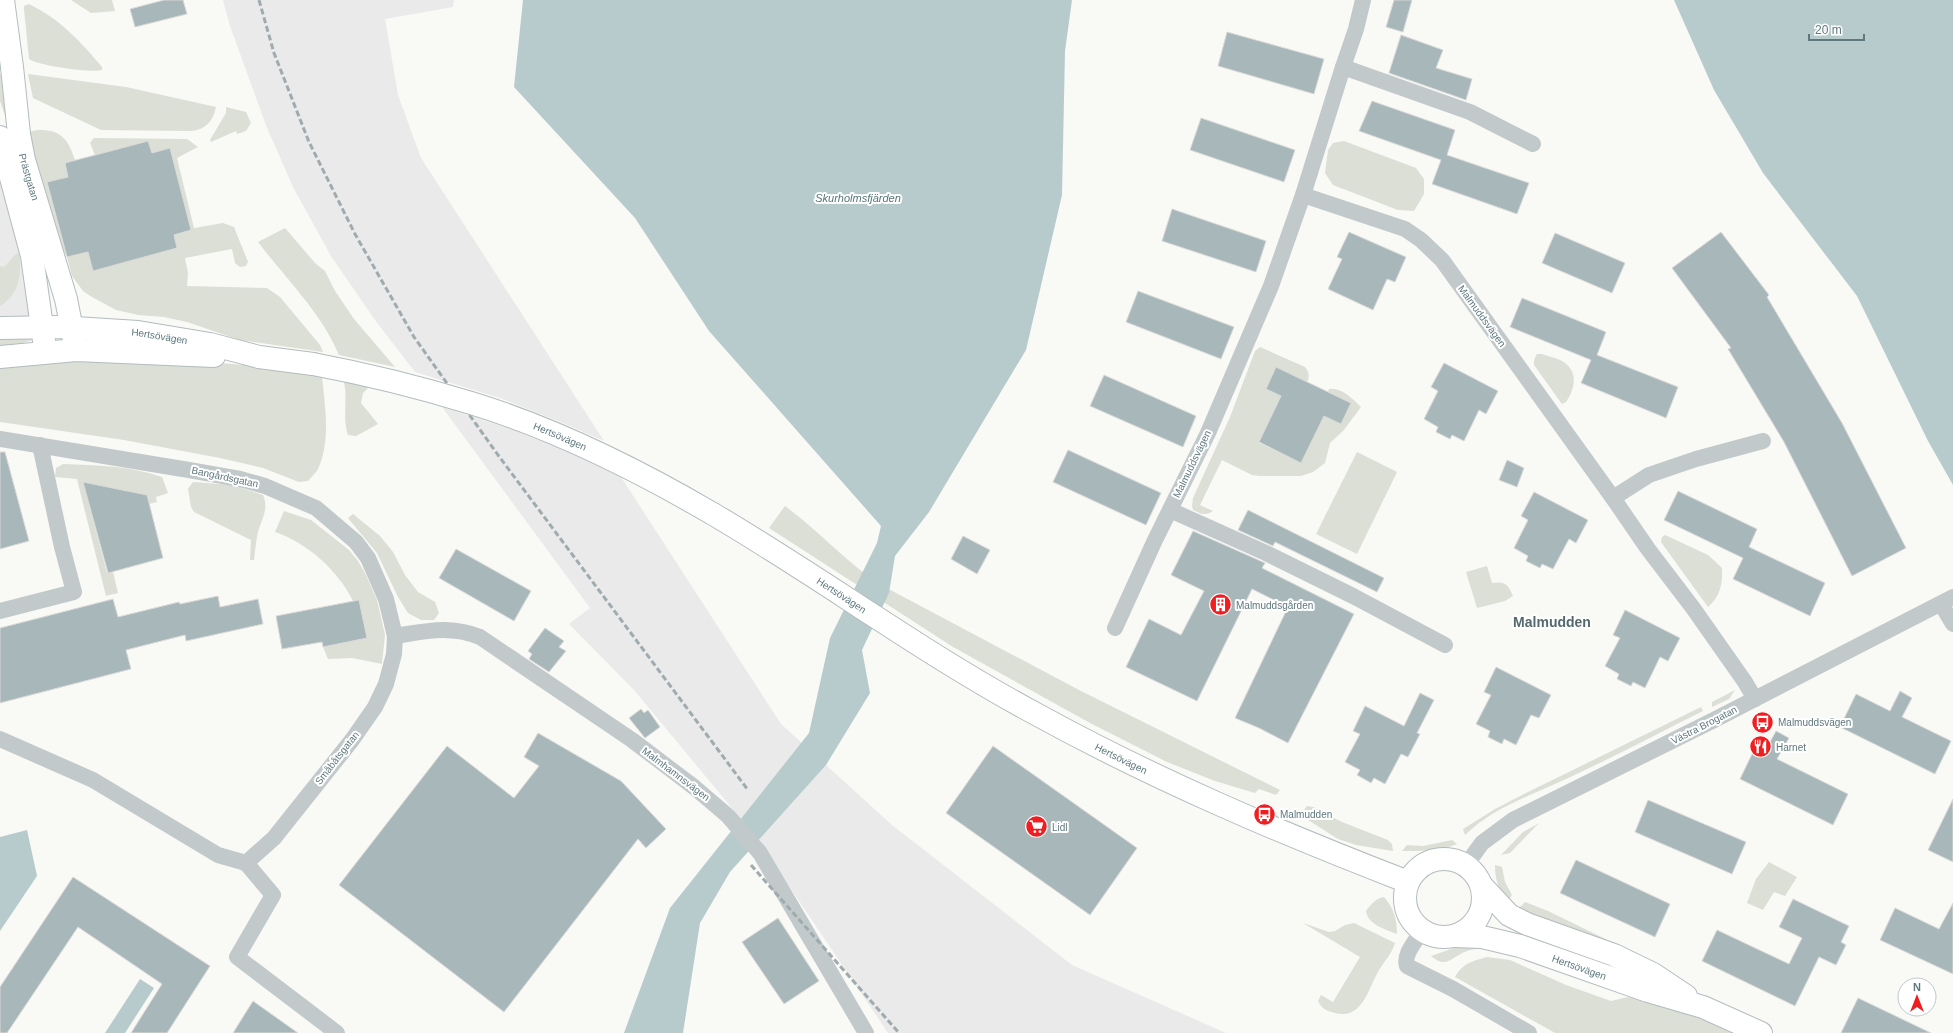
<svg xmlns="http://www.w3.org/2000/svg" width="1953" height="1033" viewBox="0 0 1953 1033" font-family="Helvetica,sans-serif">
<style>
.built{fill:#eaeaea}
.green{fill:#dbdfd5}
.water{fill:#b8cbcc}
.building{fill:#a8b7b9;stroke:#dbdad9}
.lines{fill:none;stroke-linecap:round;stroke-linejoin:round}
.secondary-casing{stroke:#b2bcbe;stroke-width:24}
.street{stroke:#c2c9cb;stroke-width:16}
.secondary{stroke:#fff;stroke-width:22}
.rail{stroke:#9fabae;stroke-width:3;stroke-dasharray:6 3;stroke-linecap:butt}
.secondary-bridge-casing{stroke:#b2bcbe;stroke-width:24;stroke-linecap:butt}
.secondary-bridge{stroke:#fff;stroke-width:22}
.labels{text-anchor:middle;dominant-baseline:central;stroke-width:4;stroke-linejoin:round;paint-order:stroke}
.street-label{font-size:10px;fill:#5e787e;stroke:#fff}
.poi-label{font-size:10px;fill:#5e787e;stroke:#fff;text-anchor:start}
.water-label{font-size:11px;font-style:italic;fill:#587676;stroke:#fff}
.district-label{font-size:14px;font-weight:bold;fill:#54696e;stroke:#fff}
</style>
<rect width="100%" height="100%" fill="#f9f9f6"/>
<!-- built -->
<g class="built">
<path d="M 223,0 L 454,0 L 453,7 L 385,19 L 398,95 L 421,158 L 604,441 L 558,421 L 500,398 L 415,372 L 375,320 L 331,256 L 294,189 L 267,128 L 230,26 Z"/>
<path d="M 0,137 L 43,327 L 0,328 Z"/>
<path d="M 442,407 L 514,430 L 562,449 L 621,477 L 781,724 L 892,825 L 1072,965 L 1226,1033 L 888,1033 L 755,836 L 634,690 L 569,624 L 590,608 Z"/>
</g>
<!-- green -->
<g class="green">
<path d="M 71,0 L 112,0 L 115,11 L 91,13 Z"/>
<path d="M 29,4 C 60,19 80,41 102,67 L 102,70 C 91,73 39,66 29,59 L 24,9 L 24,6 Z"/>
<path d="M 0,74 L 7,74 L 9,128 L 0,101 Z"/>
<path d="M 28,74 L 126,87 L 216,107 C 213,121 206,129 192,131 L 101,130 L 33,98 Z"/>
<path d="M 226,107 L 246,112 L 251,123 L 246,131 L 237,134 L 236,131 L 211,142 L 210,140 L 226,113 Z"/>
<path d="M 37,130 C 60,129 68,138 75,160 L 65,163 L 68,177 L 47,183 L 67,257 L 88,252 L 93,270 L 177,248 L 174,235 L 191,230 L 170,149 L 152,153 L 148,141 L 95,155 L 90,143 L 94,138 L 187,139 L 198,147 L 177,158 L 194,228 L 223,223 L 234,227 L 248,262 L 246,266 L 240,267 L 235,263 L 232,249 L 185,258 L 188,273 L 187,286 L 267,288 L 280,297 L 320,345 L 323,352 L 240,340 L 187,322 L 164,317 L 138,315 L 116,310 L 92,297 L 83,291 L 72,276 L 67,257 L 53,236 L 28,132 Z"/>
<path d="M 1344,141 L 1416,168 L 1424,179 L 1424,194 L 1414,211 L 1398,210 L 1333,185 L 1325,173 L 1328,150 L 1333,143 Z"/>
<path d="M 285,228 L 315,263 L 325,271 L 335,291 L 354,319 L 395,367 L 339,355 C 321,312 286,279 258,242 Z"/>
<path d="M 19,253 C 22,274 20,293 0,306 L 0,266 L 4,267 L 16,254 Z"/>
<path d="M 0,335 L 39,338 L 20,344 L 0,347 Z"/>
<path d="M 1260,347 L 1305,367 C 1309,372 1310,376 1307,382 L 1276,368 L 1266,389 L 1281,396 L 1259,443 L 1301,462 L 1324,416 L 1351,403 L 1328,392 L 1329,389 C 1341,387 1353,399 1361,407 L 1344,430 L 1330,443 L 1325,463 L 1313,472 L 1301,476 L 1260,476 L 1252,475 L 1222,460 L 1200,505 L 1213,511 C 1206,516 1200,514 1193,510 L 1192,506 L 1193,498 L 1230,417 L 1255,351 Z"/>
<path d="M 1537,354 L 1542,354 C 1549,357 1559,358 1565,363 C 1579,374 1574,390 1566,402 L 1562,404 L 1534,365 L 1534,360 Z"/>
<path d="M 40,360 C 134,361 229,356 322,377 C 325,406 331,441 318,469 C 316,473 311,477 308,481 L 299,482 L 263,468 L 220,458 L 124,440 L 0,422 L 0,365 Z"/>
<path d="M 344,382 L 370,386 L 363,393 L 361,403 L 378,424 L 356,436 L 348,435 C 342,418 348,399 344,382 Z"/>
<path d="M 1357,452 L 1397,472 L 1357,554 L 1316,534 Z"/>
<path d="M 63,464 C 97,465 130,466 162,477 L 168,493 L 156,497 L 157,502 L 149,504 L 146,495 L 83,482 L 107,573 L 113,572 L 118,593 L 106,596 L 77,479 L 55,477 L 56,468 Z"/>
<path d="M 193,482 L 233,485 L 263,495 C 269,509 262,518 258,532 C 256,541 255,551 254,560 L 250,560 L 251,540 L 194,512 L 191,507 L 188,489 Z"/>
<path d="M 785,506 C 819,531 847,563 881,585 L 1079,690 L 1280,790 L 1276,795 L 1259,789 L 1255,793 L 1215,781 L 1167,762 L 1090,723 L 953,647 L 769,528 Z"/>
<path d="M 284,511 L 311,520 L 349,550 L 358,561 L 365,573 L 377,600 L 385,635 L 382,664 L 352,658 L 328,659 L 323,647 L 367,637 L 359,600 L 353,601 C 338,570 307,543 275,532 Z"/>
<path d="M 353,514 L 380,536 L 393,552 L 405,575 L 418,592 L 435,602 L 439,613 L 434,620 L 421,620 L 408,613 L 398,597 L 377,553 L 348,518 Z"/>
<path d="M 1665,535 L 1708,555 L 1722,568 C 1723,583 1720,597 1708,607 L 1661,542 L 1662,537 Z"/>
<path d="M 1487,566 L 1492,583 C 1505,581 1508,584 1513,596 L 1505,601 L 1477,608 L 1466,572 Z"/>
<path d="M 1735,690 L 1729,699 L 1712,707 L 1712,702 Z"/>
<path d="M 1701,707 L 1703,711 C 1657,734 1612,758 1566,779 C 1530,796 1494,807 1465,835 L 1463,829 L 1495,809 L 1522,795 Z"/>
<path d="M 1307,806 L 1313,807 L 1342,822 L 1388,840 L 1392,844 L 1393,851 L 1356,845 L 1338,839 L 1308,820 L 1304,810 Z"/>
<path d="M 1539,823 L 1510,853 L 1501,855 L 1523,832 Z"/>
<path d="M 1452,840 L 1457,844 C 1441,851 1420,851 1402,851 L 1407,845 L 1423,846 Z"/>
<path d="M 1769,862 L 1797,877 L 1785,896 L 1774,892 L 1763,910 L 1747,903 L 1756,879 Z"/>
<path d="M 1495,865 L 1502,867 L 1505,882 L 1512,895 L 1508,901 C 1498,889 1495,880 1495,865 Z"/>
<path d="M 1384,897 C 1394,908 1397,920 1397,934 C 1385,929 1368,925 1366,911 C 1370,905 1376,898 1384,897 Z"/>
<path d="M 1525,902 L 1548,911 L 1630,951 L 1518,909 Z"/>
<path d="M 1303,923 L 1329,932 L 1335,931 L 1345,925 L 1354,923 L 1395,943 C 1392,953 1387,958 1381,967 C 1369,984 1364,1021 1335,1013 C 1327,1011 1322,1009 1318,1001 L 1321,995 L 1333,1002 L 1360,957 Z"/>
<path d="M 1474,944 L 1492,949 C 1483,949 1476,948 1467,951 C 1452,956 1447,970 1431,956 L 1457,947 Z"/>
<path d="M 1487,957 L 1510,960 L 1566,985 L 1611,1001 L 1628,997 L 1663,1002 L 1734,1033 L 1555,1033 L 1455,977 C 1463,963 1473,961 1487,957 Z"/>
</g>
<!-- water -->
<g class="water">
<path d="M 523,0 L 1072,0 L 1065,51 L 1062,195 L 1026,350 L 929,512 L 895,556 L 889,593 L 862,650 L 870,693 L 826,765 L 730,872 L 700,923 L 683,1033 L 624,1033 L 670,908 L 809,733 L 830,638 L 877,543 L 881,526 L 709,331 L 635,218 L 514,87 Z"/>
<path d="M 1674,0 L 1953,0 L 1953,485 L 1928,441 L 1857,296 L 1763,173 L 1714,90 Z"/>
<path d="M 27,830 L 37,876 L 0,931 L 0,837 Z"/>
<path d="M 140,979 L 154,988 L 125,1033 L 105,1033 Z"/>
</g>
<!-- building -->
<g class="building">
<path d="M 164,0 L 183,0 L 187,14 L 135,27 L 130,9 Z"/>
<path d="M 1394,0 L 1412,0 L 1403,32 L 1386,27 Z"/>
<path d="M 1227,32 L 1324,59 L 1314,94 L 1218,66 Z"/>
<path d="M 1401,35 L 1443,50 L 1436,68 L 1472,79 L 1466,100 L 1389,73 Z"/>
<path d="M 1372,101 L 1455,130 L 1447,155 L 1529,183 L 1517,214 L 1432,184 L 1441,160 L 1359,131 Z"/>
<path d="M 1201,118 L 1295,150 L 1284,182 L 1190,150 Z"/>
<path d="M 148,141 L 152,153 L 170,148 L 191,230 L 174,235 L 177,248 L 93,271 L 88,252 L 67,257 L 47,182 L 68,177 L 65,163 Z"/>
<path d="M 1172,209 L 1266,241 L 1256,272 L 1162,241 Z"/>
<path d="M 1349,232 L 1406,257 L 1395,282 L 1387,279 L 1373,310 L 1328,289 L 1342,259 L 1337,257 Z"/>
<path d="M 1721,232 L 1769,295 L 1767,297 L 1842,423 L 1906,548 L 1852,576 L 1784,442 L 1728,349 L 1731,348 L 1672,268 Z"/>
<path d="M 1555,233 L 1625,263 L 1612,293 L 1542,263 Z"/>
<path d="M 1138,291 L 1234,327 L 1221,359 L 1126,322 Z"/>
<path d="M 1522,298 L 1606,332 L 1597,355 L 1678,387 L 1666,418 L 1581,383 L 1591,360 L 1510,327 Z"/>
<path d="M 1444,363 L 1498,391 L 1486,414 L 1479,410 L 1464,441 L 1452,435 L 1450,439 L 1436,432 L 1438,427 L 1424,419 L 1438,391 L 1431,387 Z"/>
<path d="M 1276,367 L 1351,403 L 1341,424 L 1324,416 L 1301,463 L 1259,442 L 1281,396 L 1266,389 Z"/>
<path d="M 1104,375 L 1196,416 L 1183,447 L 1090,406 Z"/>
<path d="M 1068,450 L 1161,493 L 1146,525 L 1053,482 Z"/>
<path d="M 0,452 L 5,452 L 29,541 L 0,549 Z"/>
<path d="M 1507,460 L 1524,468 L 1517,487 L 1499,480 Z"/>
<path d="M 83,482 L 147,495 L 163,558 L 108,573 Z"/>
<path d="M 1678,491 L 1757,529 L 1749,547 L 1825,583 L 1810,616 L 1733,579 L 1743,558 L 1664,520 Z"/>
<path d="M 1534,492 L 1588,520 L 1576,543 L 1569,539 L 1553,569 L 1542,564 L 1540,568 L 1526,561 L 1528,556 L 1514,548 L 1528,520 L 1521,516 Z"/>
<path d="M 1248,510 L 1384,578 L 1377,592 L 1275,542 L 1273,546 L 1238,530 Z"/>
<path d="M 1193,531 L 1265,563 L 1262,568 L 1354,614 L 1288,743 L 1259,728 L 1235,718 L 1288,607 L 1252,589 L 1197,701 L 1126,667 L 1149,619 L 1181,635 L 1204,591 L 1171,575 Z"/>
<path d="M 963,536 L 990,550 L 977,574 L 951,559 Z"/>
<path d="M 456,549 L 531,591 L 514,621 L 439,578 Z"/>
<path d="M 218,596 L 220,607 L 258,599 L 263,624 L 186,641 L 185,635 L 126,650 L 131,669 L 0,703 L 0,628 L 113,599 L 118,617 L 179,602 L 180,604 Z"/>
<path d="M 359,600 L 367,638 L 323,647 L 322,642 L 282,649 L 276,616 Z"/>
<path d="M 1625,610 L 1680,638 L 1668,661 L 1660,657 L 1645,688 L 1633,682 L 1631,686 L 1617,679 L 1619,674 L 1605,666 L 1620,638 L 1613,635 Z"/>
<path d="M 545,628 L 564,641 L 559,647 L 566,651 L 549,672 L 529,659 L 532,654 L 528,651 Z"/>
<path d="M 1496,667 L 1551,695 L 1539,718 L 1531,715 L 1516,745 L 1504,739 L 1502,744 L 1488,737 L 1490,731 L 1476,724 L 1491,695 L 1484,692 Z"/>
<path d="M 1900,691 L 1912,698 L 1902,717 L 1951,741 L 1935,774 L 1840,727 L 1856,694 L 1890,711 Z"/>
<path d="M 1420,693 L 1434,700 L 1417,733 L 1420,734 L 1408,757 L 1401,754 L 1385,784 L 1374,778 L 1371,783 L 1357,775 L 1360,770 L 1345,762 L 1360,734 L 1353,731 L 1365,706 L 1404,726 Z"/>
<path d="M 641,709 L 644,713 L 648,710 L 660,727 L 645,738 L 629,718 Z"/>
<path d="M 1776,731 L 1789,738 L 1777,759 L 1848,794 L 1833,825 L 1740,779 L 1755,748 L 1764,753 Z"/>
<path d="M 538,733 L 621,781 L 666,829 L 646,848 L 638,839 L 504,1012 L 339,885 L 447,746 L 514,798 L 539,766 L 524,757 Z"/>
<path d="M 993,746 L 1137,848 L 1090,915 L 946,813 Z"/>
<path d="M 1953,799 L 1953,862 L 1928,850 Z"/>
<path d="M 1648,800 L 1746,842 L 1732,874 L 1635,832 Z"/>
<path d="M 1576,860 L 1670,904 L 1655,937 L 1560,893 Z"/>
<path d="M 73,877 L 210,966 L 167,1033 L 131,1033 L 162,984 L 78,927 L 7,1033 L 0,1033 L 0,987 Z"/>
<path d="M 1793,899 L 1849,926 L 1841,942 L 1846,945 L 1836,965 L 1819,957 L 1795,1006 L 1702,961 L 1717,930 L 1789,964 L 1802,938 L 1779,927 Z"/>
<path d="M 1953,903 L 1953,974 L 1880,940 L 1895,908 L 1939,929 Z"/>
<path d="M 778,918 L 819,981 L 784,1004 L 742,942 Z"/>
<path d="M 1858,998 L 1931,1033 L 1841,1033 Z"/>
<path d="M 253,1001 L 298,1033 L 233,1033 Z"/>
</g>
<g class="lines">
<defs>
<g id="secondary">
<path id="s1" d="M 3,0 L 12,67 L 19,134 L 24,160 L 66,299 L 76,350"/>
<path d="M 0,137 L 32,256 L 44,341"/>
<path id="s2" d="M 0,328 L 59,327 L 138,332 L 210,344 L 259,357 L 313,364"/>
<path d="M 0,357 L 76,350 L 214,356"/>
<path id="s3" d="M 713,514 C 822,578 924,654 1036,714 C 1156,780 1281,833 1408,882"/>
<circle cx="1444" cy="898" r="39"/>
<path d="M 1481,885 L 1509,915 L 1527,924 L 1614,955 L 1653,974 L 1686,996"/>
<path id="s4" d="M 1454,936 L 1482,937 L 1520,946 L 1648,991 L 1703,1007 L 1761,1033"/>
</g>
</defs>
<!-- secondary casing -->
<use href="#secondary" class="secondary-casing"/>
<!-- street -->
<g class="street">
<path d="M 1343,67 L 1356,29 L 1363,0"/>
<path d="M 1303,195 L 1405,229 L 1421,240 L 1442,260 L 1613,498 L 1648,549 L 1693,608 L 1745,682 L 1755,699"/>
<path d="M 0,439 L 189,470 L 240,479 L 265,486 L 316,508 L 356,542 L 368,558 L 386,599 L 395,636 L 394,654 L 386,684 L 375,707 L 352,740 L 274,838 L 246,863 L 218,855 L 93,780 L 0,739"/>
<path d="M 1613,498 L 1649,475 L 1696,459 L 1763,441"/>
<path d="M 1170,510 L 1266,553 L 1353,596 L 1445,645"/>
<path d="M 1941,604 L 1953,624"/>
<path d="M 0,611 L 74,592 L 62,547 L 40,445"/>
<path d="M 1115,628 L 1155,540 L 1208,433 L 1271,286 L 1303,195 L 1343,67 L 1470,112 L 1533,144"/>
<path d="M 395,636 C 427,631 450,625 480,637 L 632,740 L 694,787 L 728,816 L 760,853 L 866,1033"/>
<path d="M 246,863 L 273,895 L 237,957 L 337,1033"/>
<path d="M 1466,865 L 1482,843 L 1513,820 L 1714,720 L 1953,597"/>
<path d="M 1422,931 C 1416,941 1403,954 1407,966 L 1453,989 L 1529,1033"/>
</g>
<!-- secondary -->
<use href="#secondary" class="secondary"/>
<!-- rail -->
<g class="rail">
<path d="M 259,0 L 274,53 L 309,142 L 355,234 L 414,337 L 498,455 L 748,790"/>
<path d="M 751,865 L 899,1033"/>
</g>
<defs>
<g id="secondary-bridge">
<path id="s5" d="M 313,364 C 366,374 419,387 471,403 C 556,429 636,469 713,514"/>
</g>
</defs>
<!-- secondary-bridge casing -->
<use href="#secondary-bridge" class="secondary-bridge-casing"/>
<!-- secondary-bridge -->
<use href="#secondary-bridge" class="secondary-bridge"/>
</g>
<!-- icons -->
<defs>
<symbol id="building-disc" viewBox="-11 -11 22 22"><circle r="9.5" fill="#f11e21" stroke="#fff"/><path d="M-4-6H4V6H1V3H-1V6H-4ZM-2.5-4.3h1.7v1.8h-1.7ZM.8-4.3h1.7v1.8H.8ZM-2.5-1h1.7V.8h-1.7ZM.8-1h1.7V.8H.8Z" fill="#fff"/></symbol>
<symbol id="bus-disc" viewBox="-11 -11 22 22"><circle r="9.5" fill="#f11e21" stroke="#fff"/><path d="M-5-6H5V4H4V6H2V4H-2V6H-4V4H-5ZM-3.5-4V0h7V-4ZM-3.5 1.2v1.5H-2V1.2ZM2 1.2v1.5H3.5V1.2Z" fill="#fff"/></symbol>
<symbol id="restaurant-disc" viewBox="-11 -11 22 22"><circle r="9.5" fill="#f11e21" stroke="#fff"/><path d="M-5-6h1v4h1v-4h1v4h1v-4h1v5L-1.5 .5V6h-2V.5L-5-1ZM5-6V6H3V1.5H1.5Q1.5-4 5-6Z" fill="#fff"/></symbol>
<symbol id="supermarket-disc" viewBox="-11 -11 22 22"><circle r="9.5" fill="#f11e21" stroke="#fff"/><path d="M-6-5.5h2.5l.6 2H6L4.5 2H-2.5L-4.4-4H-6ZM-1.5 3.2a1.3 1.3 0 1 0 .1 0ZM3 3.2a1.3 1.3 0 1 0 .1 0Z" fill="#fff"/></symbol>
</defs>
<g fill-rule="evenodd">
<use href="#building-disc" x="1208" y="592" width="25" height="25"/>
<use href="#bus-disc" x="1750" y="710" width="25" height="25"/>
<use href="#restaurant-disc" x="1748" y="734" width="25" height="25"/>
<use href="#bus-disc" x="1252" y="802" width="25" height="25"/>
<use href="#supermarket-disc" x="1024" y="814" width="25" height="25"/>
</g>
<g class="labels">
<!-- street labels -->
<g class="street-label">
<text stroke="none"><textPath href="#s1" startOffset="179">Prästgatan</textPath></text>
<text transform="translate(1482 316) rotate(54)">Malmuddsvägen</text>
<text stroke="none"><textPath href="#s2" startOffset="160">Hertsövägen</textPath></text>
<text stroke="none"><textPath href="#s5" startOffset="258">Hertsövägen</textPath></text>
<text transform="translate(1192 464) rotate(-64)">Malmuddsvägen</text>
<text transform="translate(225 477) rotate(12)">Bangårdsgatan</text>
<text stroke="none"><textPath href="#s3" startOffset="152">Hertsövägen</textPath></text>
<text transform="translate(1704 725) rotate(-27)">Västra Brogatan</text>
<text transform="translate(337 758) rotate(-52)">Småbåtsgatan</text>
<text stroke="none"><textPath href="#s3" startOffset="476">Hertsövägen</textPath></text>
<text transform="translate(676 774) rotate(37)">Malmhamnsvägen</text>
<text stroke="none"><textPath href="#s4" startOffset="130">Hertsövägen</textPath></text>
</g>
<!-- poi labels -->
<g class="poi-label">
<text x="1236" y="605">Malmuddsgården</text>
<text x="1778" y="722">Malmuddsvägen</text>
<text x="1776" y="747">Harnet</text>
<text x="1280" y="814">Malmudden</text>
<text x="1052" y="827">Lidl</text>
</g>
<!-- water labels -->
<g class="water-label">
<text x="858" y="198">Skurholmsfjärden</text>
</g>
<!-- district labels -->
<g class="district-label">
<text x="1552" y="622">Malmudden</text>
</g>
</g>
<!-- north arrow -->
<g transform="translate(1917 997)"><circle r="19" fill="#ffffff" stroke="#bfc9cb"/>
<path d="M0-3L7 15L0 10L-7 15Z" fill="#f11e21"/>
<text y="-6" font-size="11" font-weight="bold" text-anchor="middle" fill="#5e787e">N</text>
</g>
<!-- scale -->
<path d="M1809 34v6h55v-6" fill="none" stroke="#5e787e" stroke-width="2"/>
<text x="1815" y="34" font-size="12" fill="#5e787e" stroke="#ffffff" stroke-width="3" paint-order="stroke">20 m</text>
</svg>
